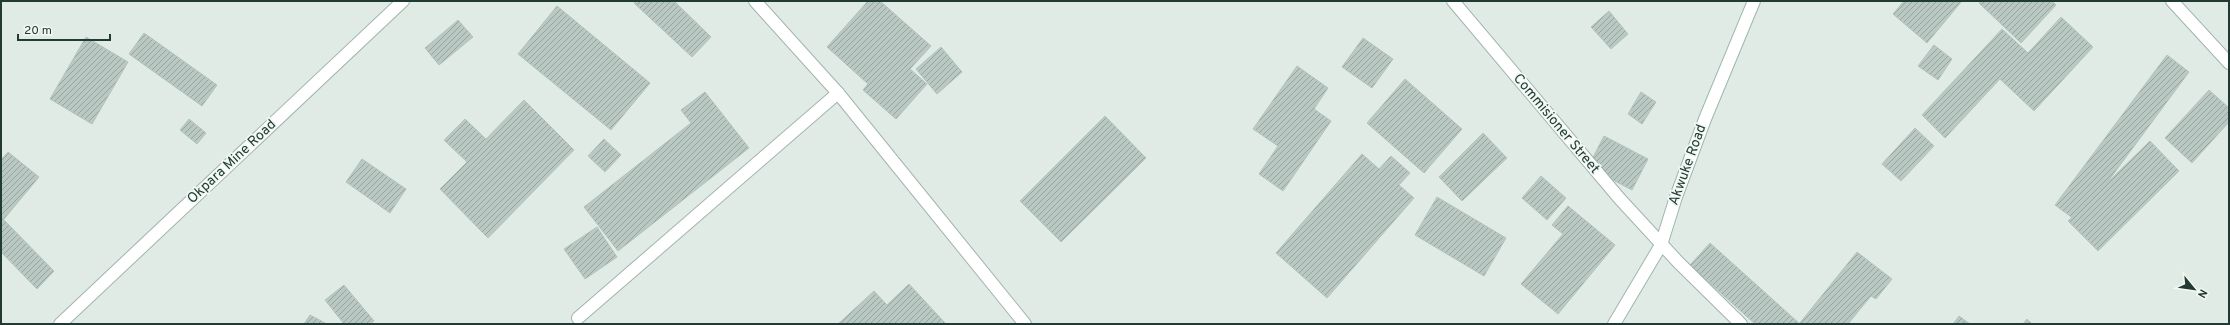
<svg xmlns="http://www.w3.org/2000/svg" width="2230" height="325" viewBox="0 0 2230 325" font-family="Overpass,sans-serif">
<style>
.building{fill:url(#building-hatch);stroke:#b3c4bd}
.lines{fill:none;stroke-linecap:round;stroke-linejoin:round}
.street-casing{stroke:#a3b3ad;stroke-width:14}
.secondary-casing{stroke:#9fb6ae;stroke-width:14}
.street{stroke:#fff;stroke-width:12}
.secondary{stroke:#fff;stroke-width:12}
.labels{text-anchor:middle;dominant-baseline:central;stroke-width:3.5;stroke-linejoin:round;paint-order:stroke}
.street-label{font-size:14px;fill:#213b34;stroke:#f1f8f4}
</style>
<defs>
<pattern id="building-hatch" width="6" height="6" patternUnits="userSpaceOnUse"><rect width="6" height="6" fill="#b9c8c2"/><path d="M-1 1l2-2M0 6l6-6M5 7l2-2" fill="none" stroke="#96a49e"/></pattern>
</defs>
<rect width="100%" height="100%" fill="#e0ebe6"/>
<!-- building -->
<g class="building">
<path d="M 636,1 L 674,1 L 711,37 L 692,57 L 634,3 Z"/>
<path d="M 868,1 L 880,1 L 931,46 L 910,69 L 927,84 L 896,119 L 863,90 L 868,84 L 827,47 Z"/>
<path d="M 1904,1 L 1962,1 L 1927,43 L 1893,14 Z"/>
<path d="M 1981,1 L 2052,1 L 2056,5 L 2021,43 L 1979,3 Z"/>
<path d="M 557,6 L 650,83 L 611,130 L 518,54 Z"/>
<path d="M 1609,11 L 1628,34 L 1611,49 L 1591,27 Z"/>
<path d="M 2061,17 L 2093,47 L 2034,111 L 2000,79 L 1945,138 L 1922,115 L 2002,29 L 2028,53 Z"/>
<path d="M 458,20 L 473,37 L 439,65 L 425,48 Z"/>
<path d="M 144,33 L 217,85 L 202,106 L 129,54 Z"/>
<path d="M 86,37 L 128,62 L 92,124 L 50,99 Z"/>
<path d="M 1363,38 L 1393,59 L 1372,88 L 1342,67 Z"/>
<path d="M 1934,45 L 1952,59 L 1938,80 L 1918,66 Z"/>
<path d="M 941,47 L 962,72 L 937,94 L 916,69 Z"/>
<path d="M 2167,55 L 2189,72 L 2078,222 L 2055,205 Z"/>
<path d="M 1297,66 L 1328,88 L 1314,109 L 1331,121 L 1283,191 L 1259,174 L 1278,146 L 1253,129 Z"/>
<path d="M 1405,79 L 1462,129 L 1424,173 L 1367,123 Z"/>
<path d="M 2209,90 L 2229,108 L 2229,122 L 2192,163 L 2165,138 Z"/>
<path d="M 705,92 L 749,148 L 618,251 L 584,207 L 691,123 L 681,110 Z"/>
<path d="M 1641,92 L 1656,102 L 1642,124 L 1628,114 Z"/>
<path d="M 524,100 L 574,150 L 488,238 L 440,189 L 467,162 L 444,140 L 465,119 L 486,139 Z"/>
<path d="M 1105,116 L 1146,158 L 1061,242 L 1020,201 Z"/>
<path d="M 189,119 L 206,133 L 197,144 L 180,130 Z"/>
<path d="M 1915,128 L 1934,146 L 1901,181 L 1882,164 Z"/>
<path d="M 1483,133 L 1507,158 L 1462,201 L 1439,177 Z"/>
<path d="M 1604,136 L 1648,159 L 1632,190 L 1588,167 Z"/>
<path d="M 604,139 L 621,155 L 605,172 L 588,156 Z"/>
<path d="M 2150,141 L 2179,171 L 2098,251 L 2068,221 Z"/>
<path d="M 8,152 L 39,177 L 4,219 L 1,216 L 1,160 Z"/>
<path d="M 1362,154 L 1379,169 L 1391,156 L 1410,173 L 1399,185 L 1414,198 L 1327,298 L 1276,253 Z"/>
<path d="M 362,159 L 406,189 L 390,213 L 346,182 Z"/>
<path d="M 1541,176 L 1566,198 L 1547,220 L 1522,198 Z"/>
<path d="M 1437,197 L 1506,238 L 1484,276 L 1415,235 Z"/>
<path d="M 1568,206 L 1615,245 L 1558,314 L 1521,284 L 1563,234 L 1552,225 Z"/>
<path d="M 1,217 L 54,271 L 37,289 L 1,252 Z"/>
<path d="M 597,227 L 617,257 L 585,279 L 564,249 Z"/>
<path d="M 1710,243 L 1800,324 L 1755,324 L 1690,265 Z"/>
<path d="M 1857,252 L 1892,279 L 1876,299 L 1871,296 L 1848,324 L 1799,324 Z"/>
<path d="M 909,284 L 946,324 L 838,324 L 874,291 L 887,305 Z"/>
<path d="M 344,285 L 374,321 L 370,324 L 344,324 L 325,300 Z"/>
<path d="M 310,315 L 327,324 L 304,324 Z"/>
<path d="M 1959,316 L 1970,324 L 1953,324 Z"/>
<path d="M 2027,319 L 2032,324 L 2023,324 Z"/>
</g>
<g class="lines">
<defs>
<g id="street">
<path d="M 755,1 L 838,93 L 1025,324"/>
<path d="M 1453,1 L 1619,198 L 1678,262 L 1741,324"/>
<path d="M 2172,1 L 2229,63"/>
<path d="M 578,318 L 838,93"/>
<path d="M 60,324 L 403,1"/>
</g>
<path id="secondary" d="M 1614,324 L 1661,245 L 1676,197 L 1705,119 L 1754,1"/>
</defs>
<!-- street casing -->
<use href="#street" class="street-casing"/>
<!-- secondary casing -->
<use href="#secondary" class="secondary-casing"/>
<!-- street -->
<use href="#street" class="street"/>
<!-- secondary -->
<use href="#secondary" class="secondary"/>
</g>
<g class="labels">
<!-- street labels -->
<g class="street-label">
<text transform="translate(1556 124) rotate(50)">Commisioner Street</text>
<text transform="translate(232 162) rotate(-43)">Okpara Mine Road</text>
<text transform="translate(1688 165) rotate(-70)">Akwuke Road</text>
</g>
</g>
<!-- border -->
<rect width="2230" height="325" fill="none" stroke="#213b34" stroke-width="4"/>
<!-- north arrow -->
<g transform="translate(2194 289) rotate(119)" stroke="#f1f8f4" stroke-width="3" paint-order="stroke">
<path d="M0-3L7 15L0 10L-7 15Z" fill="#213b34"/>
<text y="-6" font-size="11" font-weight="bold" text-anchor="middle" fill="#213b34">N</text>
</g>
<!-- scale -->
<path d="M18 34v6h92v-6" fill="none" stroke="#213b34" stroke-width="2"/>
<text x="24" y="34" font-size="12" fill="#213b34" stroke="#f1f8f4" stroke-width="3" paint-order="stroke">20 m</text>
</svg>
